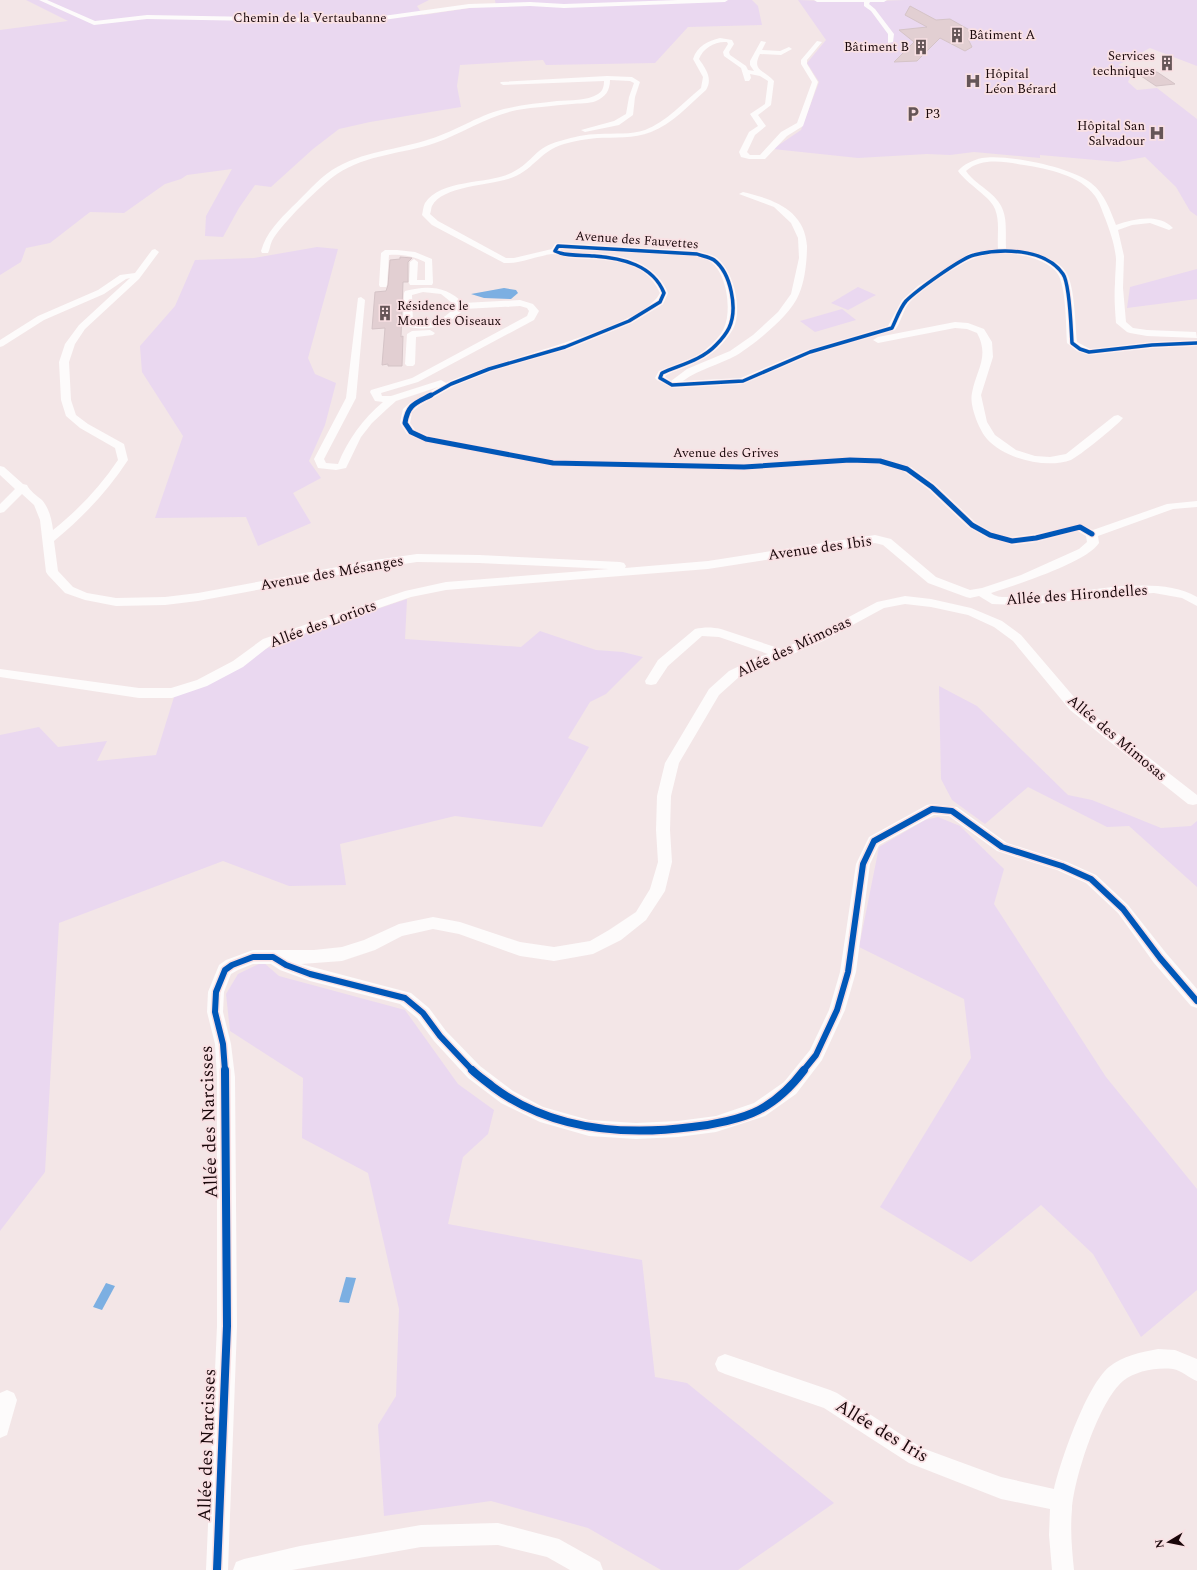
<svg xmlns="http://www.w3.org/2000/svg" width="1197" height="1570" viewBox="0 0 1197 1570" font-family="Spectral,serif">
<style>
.green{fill:#ead8f0}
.water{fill:#7cafe2}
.building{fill:#e2cfd2;stroke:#d5c4c7}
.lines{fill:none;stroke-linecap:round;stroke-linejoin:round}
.minor{fill:#fdfbfb;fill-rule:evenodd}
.cycleway-far3-casing{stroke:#f9e0e3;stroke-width:5}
.cycleway-far2-casing{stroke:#f9e0e3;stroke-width:7}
.cycleway-far1-casing{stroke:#f9e0e3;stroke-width:9}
.cycleway-casing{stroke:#f9e0e3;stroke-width:11}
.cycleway-far3{stroke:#0057b8;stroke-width:3.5}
.cycleway-far2{stroke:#0057b8;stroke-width:5}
.cycleway-far1{stroke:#0057b8;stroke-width:6}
.cycleway{stroke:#0057b8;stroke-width:8}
.labels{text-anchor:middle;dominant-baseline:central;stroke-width:3.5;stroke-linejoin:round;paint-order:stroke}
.far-street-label{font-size:13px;fill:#19070a;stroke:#f9e0e3}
.far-poi-label{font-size:13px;fill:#19070a;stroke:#f9e0e3;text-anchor:start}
.street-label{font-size:15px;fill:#19070a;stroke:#f9e0e3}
.near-street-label{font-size:18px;fill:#19070a;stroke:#f9e0e3}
</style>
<rect width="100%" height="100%" fill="#f3e6e7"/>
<!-- green -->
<g class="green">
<path d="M 26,0 L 429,0 L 417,6 L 423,15 L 470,8 L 496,6 L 495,0 L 752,0 L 758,6 L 762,25 L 688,27 L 655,63 L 546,65 L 543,60 L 460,65 L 457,86 L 461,107 L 370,122 L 339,129 L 313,149 L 271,187 L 255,185 L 239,208 L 223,237 L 205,236 L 206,216 L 232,169 L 187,175 L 181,179 L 165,184 L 124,213 L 90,212 L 50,243 L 26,248 L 21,262 L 0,275 L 0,30 L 68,21 Z"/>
<path d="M 798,0 L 852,2 L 905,0 L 1197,0 L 1197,66 L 1150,48 L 1118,65 L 1133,70 L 1128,82 L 1137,90 L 1157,88 L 1197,119 L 1197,216 L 1190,211 L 1176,187 L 1145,157 L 1118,162 L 1040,155 L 1040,158 L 974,152 L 950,155 L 927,154 L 858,158 L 773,149 L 801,130 L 819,82 L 807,63 L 826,40 Z"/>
<path d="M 317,247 L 338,249 L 308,358 L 315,374 L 336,383 L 325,425 L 309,461 L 321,478 L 293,493 L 311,523 L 258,546 L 246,517 L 155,518 L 183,436 L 142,372 L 140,346 L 175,306 L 195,260 L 254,258 Z"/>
<path d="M 1197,269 L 1197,299 L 1127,308 L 1130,287 Z"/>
<path d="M 858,287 L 876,295 L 848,310 L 831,303 Z"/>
<path d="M 842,309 L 856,320 L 815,332 L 800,321 Z"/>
<path d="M 407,599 L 405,639 L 521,647 L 540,631 L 596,650 L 623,652 L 643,657 L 606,694 L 590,702 L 568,738 L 589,747 L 542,827 L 455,816 L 340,844 L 346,885 L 289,886 L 223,861 L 59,923 L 45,1172 L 0,1231 L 0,735 L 39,727 L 58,747 L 107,741 L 97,761 L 156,755 L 174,697 L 233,664 L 285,640 Z"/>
<path d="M 939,686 L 977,706 L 1068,795 L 1092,800 L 1161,828 L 1191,826 L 1197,821 L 1197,887 L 1129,826 L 1107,827 L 1028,787 L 985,824 L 952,800 L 941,779 Z"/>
<path d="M 938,817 L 960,826 L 1004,869 L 994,904 L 1106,1077 L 1197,1189 L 1197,1290 L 1141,1337 L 1093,1254 L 1041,1205 L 971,1262 L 880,1207 L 971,1058 L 964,999 L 859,947 L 879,847 L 925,820 Z"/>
<path d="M 263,962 L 279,976 L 405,1010 L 458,1084 L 494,1110 L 488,1134 L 463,1157 L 448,1224 L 642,1260 L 655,1377 L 687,1383 L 834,1503 L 738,1570 L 661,1570 L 588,1528 L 491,1501 L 384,1516 L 378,1425 L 396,1396 L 399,1309 L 368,1173 L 302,1138 L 303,1078 L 230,1031 L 226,994 L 238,974 Z"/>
</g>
<!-- water -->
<g class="water">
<path d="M 504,288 L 516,290 L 518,293 L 511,299 L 484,298 L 471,294 Z"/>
<path d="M 346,1277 L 356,1278 L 349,1303 L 339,1302 Z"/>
<path d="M 106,1283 L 115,1286 L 102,1310 L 93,1307 Z"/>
</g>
<!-- building -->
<g class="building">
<path d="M 910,6 L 936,20 L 950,19 L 982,37 L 968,39 L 972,47 L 965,51 L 940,38 L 917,61 L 894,62 L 914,42 L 899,30 L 927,27 L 905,15 Z"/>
<path d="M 1157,72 L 1175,84 L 1156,86 L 1138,74 Z"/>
<path d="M 400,257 L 412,258 L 408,262 L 408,282 L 403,282 L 401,337 L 403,336 L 402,366 L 388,366 L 388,364 L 382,365 L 385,328 L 372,329 L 375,292 L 386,291 L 388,285 L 390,260 L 400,259 Z"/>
</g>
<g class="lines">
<!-- minor -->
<g class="minor">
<path d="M 39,0 L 47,0 L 95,21 L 147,15 L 313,18 L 376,17 L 469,4 L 530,2 L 564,4 L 678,0 L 728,0 L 725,2 L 564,8 L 530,6 L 469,8 L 376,21 L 313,22 L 147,19 L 94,25 Z"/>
<path d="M 814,0 L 887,0 L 884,2 L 870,2 L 869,4 L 875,9 L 894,34 L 893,42 L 888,43 L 888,34 L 871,11 L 864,6 L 864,2 L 817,2 Z"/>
<path d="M 720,38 L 732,40 L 734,44 L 729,52 L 730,55 L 746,66 L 748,70 L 754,71 L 750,65 L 750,61 L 761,41 L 766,42 L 762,50 L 780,51 L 789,47 L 792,49 L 781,55 L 760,54 C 751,71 765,70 774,81 L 771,105 L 758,115 L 766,126 L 755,135 L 747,152 L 750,155 L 760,155 L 781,132 L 797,123 L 812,82 L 801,64 L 801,60 L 817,41 L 822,42 L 807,60 L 807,64 L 818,82 L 803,126 L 787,136 L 765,159 L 749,159 L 741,157 L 739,152 L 749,132 L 758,126 L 750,114 L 765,104 L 768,81 L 760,76 L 750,74 L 751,78 L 749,81 L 745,81 L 741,68 L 724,56 L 723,52 L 728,44 L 727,42 C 715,41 703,48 699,59 C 706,69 713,79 706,90 C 689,105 672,124 651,132 C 633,139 615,137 597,138 C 586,139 574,141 564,144 C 539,151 533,172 508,179 C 490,185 442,186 432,206 C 431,208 431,212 430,214 L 438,221 L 506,258 L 514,258 L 552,249 L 555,244 L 558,243 L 697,251 C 703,253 712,254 717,258 C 734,272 743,310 733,329 C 729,336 723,343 718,348 C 704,362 683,367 666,375 L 665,377 L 671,381 L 687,369 L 730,351 L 753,335 L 778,312 L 791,294 L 799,258 L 798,238 L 791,223 L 774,207 L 739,194 L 743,192 C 773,199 805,210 807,246 C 807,260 805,281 799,294 C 791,315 756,343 737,355 C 719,365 699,369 683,381 L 741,378 L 807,350 L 888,326 L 902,300 L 918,286 L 970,253 L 998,249 C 997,236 1000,221 995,209 C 991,197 967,184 958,171 C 964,164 973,160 982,158 C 1008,154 1071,167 1091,183 C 1105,194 1110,210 1116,225 C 1134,219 1158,213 1173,228 L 1169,230 L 1150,223 L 1132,225 L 1118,230 L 1124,256 L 1123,288 L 1126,322 L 1133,328 L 1147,330 L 1196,332 L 1197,338 L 1147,336 L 1130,333 L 1127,332 L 1116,323 C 1115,310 1114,297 1115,283 C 1115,275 1116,267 1116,259 C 1115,245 1110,231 1105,218 C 1102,211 1100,203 1095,196 C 1080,175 1048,169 1024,165 C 1005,162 982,157 966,171 C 972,180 981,185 989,192 C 1010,209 1005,225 1006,249 C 1025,250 1058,256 1067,274 C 1075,289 1075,324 1077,342 L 1090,349 L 1152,342 L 1197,340 L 1197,346 L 1152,348 L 1089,355 L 1077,351 L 1067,343 C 1066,325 1066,291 1059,276 C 1054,265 1037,259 1026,256 C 1011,253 990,252 975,258 C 961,262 918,292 909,303 C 903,310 901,322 895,330 L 813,354 L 743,384 L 672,388 L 657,380 L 655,378 L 659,371 C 672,365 693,359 704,351 C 711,345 721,336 724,328 C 732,310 727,274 711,262 C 707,259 701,258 696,256 L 561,249 L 560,250 C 569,254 580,253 591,253 C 621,254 656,262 668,293 L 663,304 L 632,323 L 568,349 L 492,371 L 454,386 L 419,406 L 412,412 L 410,423 L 415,430 L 429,436 L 553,460 L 744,464 L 850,457 L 880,458 L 911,467 L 936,485 L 976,523 L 994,533 L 1012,537 L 1036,534 L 1080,524 L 1093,530 L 1167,504 L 1197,501 L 1197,507 L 1173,509 L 1098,536 L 1099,543 C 1086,563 1015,585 991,593 C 997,598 1005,597 1012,597 C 1065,599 1151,570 1197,597 L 1197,606 L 1182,598 L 1154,593 L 1111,595 L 1069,601 L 1021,605 L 992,604 L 979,596 L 970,598 L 966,597 L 928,583 L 883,545 L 875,543 L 708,569 L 446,590 L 411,597 L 271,645 L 243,667 L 207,686 L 172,698 L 139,698 L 0,677 L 0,669 L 139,688 L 171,688 L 197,680 L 233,661 L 263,639 L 405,591 L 446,582 L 609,569 L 479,563 L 417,562 L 375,568 L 198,601 L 165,605 L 116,606 L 85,600 L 65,593 L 48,575 L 46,572 L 40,520 L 34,505 L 22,494 L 4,512 L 0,513 L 0,504 L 15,489 L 0,475 L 0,466 L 4,467 L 23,484 L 27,485 C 30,491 36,495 42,500 C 49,508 52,520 53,530 C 78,510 100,487 118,460 L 115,448 L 80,428 L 66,416 L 61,400 L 59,362 L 65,344 L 79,325 L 130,278 L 126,279 L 104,294 L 44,320 L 3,346 L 0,347 L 0,340 L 38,316 L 98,290 L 120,275 L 135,273 L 152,250 L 155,249 L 159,252 L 139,279 L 85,329 L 75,344 L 69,362 L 71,400 L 76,415 L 88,424 L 124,444 L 128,460 C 108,491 83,517 54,541 L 58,571 L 73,587 L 87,593 L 116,598 L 165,597 L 198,593 L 375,560 L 417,554 L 479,555 L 620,562 L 624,563 L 626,566 L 625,568 L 708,561 L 875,535 L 891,539 L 936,577 L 970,590 L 982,588 L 1021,575 L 1079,549 L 1087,542 L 1086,536 L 1078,531 L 1036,542 L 1012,545 L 986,537 L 968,527 L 928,489 L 903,471 L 879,464 L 850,463 L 744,470 L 553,466 L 422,441 L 407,434 L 400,423 L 403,409 L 411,402 L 438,387 L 396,401 L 387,409 L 372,423 L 361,437 L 346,468 L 336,470 L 318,468 L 314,459 L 346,398 L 358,298 L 361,297 L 365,300 L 356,398 L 324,459 L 326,463 L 338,464 C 348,439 363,419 383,402 L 375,401 L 370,392 L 371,390 L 412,378 L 527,316 L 529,311 L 527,308 L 520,306 L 464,309 C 448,327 428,332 405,326 L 403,324 L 404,293 L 405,291 C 427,285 447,286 463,303 L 520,300 L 533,304 L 539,311 L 534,320 L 418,382 L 381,393 L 382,396 L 391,396 L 441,380 L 446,383 C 487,362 643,329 660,293 C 645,257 602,260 571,258 C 565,257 558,254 552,254 C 536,256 521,264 504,263 L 432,225 L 422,215 C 423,211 423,207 425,203 C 442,178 489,185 513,172 C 533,162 535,147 560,141 C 573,137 586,134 599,134 C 615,133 631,135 645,130 C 666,122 684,102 701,88 L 703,77 L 693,59 C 697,46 708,41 720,38 ZM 423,292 L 441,294 L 456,306 C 445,319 430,327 413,322 L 412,295 Z"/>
<path d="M 607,76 L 632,77 L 640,82 L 635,97 L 633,115 L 619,125 L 585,132 L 581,130 L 614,121 L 626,114 L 629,97 L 634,83 L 630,81 L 610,80 C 610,91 605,97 596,101 C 589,104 579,103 572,104 C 553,106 535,107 517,110 C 488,116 463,133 435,143 C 403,154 367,154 337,174 C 322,184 280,225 272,241 C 270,245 270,249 268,253 L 262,253 L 261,251 C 266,233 279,220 292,207 C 305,195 317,180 332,170 C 362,151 398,150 430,139 C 457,131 481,113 509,108 C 525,104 541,103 557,101 C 570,100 587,101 598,94 C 603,91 604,86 604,81 L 503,85 L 500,83 L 501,82 Z"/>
<path d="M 397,250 L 415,252 L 432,259 L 433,283 L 432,285 L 410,285 L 409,283 L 410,262 L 414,259 L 418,262 L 417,280 L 425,280 L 425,262 C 413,256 402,254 389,255 L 387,285 L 386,287 L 380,287 L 379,285 L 381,253 L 385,250 Z"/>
<path d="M 955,322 L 968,323 L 984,329 L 992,342 L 993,357 L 981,395 L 987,422 L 995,435 L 1016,450 L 1035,456 L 1050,457 L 1066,454 L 1114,416 L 1118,415 L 1123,418 C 1118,425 1078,457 1071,460 C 1046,469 1005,459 987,439 C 979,430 969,405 972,393 C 976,370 990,357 977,333 L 967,329 L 955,328 L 878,343 L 873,340 L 878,337 Z"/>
<path d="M 430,330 L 435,333 L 433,335 L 416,337 L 415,364 L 413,366 L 407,366 L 405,364 L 407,334 L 412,331 Z"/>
<path d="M 905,596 L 931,599 L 971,608 L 1002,621 L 1021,635 L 1080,704 L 1197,795 L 1197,804 L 1193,805 L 1188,804 L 1070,710 L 1013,641 L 994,627 L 968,615 L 931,607 L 905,604 L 884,608 L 823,641 L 786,657 L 764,664 L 739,677 L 719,695 L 679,763 L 671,796 L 670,830 L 672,862 L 665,891 L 646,920 L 621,940 L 593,954 L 554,961 L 520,956 L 459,934 L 433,929 L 402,936 L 375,950 L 342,961 L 301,964 L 411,993 L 429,1008 L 446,1031 L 480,1066 L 513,1091 L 543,1107 L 589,1120 L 636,1123 L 678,1121 L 716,1116 L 754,1103 L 784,1082 L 810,1050 L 829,1010 L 840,972 L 856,864 L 869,837 L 927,805 L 932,804 L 957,807 L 1007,843 L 1067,862 L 1096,875 L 1128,905 L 1166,953 L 1197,989 L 1197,1008 L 1191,1006 L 1154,963 L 1118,913 L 1086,883 L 1057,870 L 997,851 L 949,816 L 934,815 L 879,845 L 870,864 L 856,972 L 845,1010 L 822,1060 L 796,1094 L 765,1116 L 759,1118 L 716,1132 L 678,1137 L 636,1139 L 589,1136 L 540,1122 L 501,1103 L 468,1078 L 434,1041 L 417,1018 L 400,1004 L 310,981 L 280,970 L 271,964 L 253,964 L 238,970 L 231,974 L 224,992 L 223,1012 L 231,1044 L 235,1077 L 237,1326 L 228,1570 L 206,1570 L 217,1326 L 217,1077 L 215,1044 L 207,1012 L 208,992 L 219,965 L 226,960 L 253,950 L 314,950 L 342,947 L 364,940 L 399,924 L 433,917 L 460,922 L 520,942 L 554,947 L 590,941 L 609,930 L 636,912 L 650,889 L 658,862 L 656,830 L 657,796 L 665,763 L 709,689 L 729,671 L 756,658 L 768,654 L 719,637 L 702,636 L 668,666 L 656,684 L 651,685 L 646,684 L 645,681 L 658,660 L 695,629 C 704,627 712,627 721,629 L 781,649 L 815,635 L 877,602 Z"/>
<path d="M 1158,1349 L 1175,1350 L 1197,1359 L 1197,1381 C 1189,1378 1181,1370 1173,1369 C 1157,1367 1135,1371 1123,1381 C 1099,1401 1074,1478 1072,1509 C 1070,1530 1072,1550 1074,1570 L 1052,1570 L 1049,1535 L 1050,1509 L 1001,1499 L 909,1463 L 824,1408 L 725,1374 L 718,1371 L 715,1364 L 718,1357 L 725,1354 L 830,1390 L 837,1393 L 922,1448 L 1001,1477 L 1054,1489 C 1061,1459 1087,1385 1109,1367 C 1122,1356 1142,1352 1158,1349 Z"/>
<path d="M 7,1390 L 14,1393 L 17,1400 L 7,1435 L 0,1438 L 0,1393 Z"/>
<path d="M 498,1523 L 559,1539 L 600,1562 L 603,1570 L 570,1570 L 547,1557 L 498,1545 L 421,1547 L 292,1570 L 233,1570 L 236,1562 L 244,1559 L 300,1546 L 421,1525 Z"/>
</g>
<defs>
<path id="cycleway-far3" d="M 430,396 L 451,384 L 489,369 L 565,347 L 629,321 L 660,302 L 664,293 C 653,265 622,258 594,256 C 583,255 571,256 560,253 L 555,251 L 558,246 L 697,254 C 702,256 710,257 714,260 C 731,273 738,309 729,328 C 726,334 720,341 716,345 C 702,360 680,365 662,373 L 660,378 L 672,385 L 743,381 L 810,352 L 892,328 C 896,320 900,308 906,301 C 916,291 961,258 974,255 C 1001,248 1045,248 1063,274 C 1070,284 1071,328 1072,343 L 1080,349 L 1089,352 L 1152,345 L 1197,343"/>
<path id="cycleway-far2" d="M 431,395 C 416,403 408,404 405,423 L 411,432 L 426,439 L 553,463 L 744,467 L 850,460 L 880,461 L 907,469 L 932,487 L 972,525 L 990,535 L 1012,541 L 1036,538 L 1080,527 L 1092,534"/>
<g id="cycleway-far1">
<path d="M 225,1071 L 223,1044 L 215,1012 L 216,992 L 225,970 L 232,965 L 253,957 L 273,957 L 286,965 L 310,974 L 405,998 L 423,1013 L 440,1036 L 473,1071"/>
<path d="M 803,1071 L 816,1055 L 837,1010 L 848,972 L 863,864 L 874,841 L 932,809 L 952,811 L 1002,847 L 1062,866 L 1091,879 L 1123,909 L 1160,958 L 1197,1001"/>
</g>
<g id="cycleway">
<path d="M 472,1070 C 478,1076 486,1081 493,1087 C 551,1130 623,1136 692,1127 C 712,1125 742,1119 759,1110 C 778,1100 792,1086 804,1070"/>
<path d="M 217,1570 L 227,1326 L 225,1070"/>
</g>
</defs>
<!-- cycleway-far3 casing -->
<use href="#cycleway-far3" class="cycleway-far3-casing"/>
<!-- cycleway-far2 casing -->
<use href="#cycleway-far2" class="cycleway-far2-casing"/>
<!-- cycleway-far1 casing -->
<use href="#cycleway-far1" class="cycleway-far1-casing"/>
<!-- cycleway casing -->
<use href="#cycleway" class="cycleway-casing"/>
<!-- cycleway-far3 -->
<use href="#cycleway-far3" class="cycleway-far3"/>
<!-- cycleway-far2 -->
<use href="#cycleway-far2" class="cycleway-far2"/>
<!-- cycleway-far1 -->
<use href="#cycleway-far1" class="cycleway-far1"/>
<!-- cycleway -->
<use href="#cycleway" class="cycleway"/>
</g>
<!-- icons -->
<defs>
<symbol id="building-bare" viewBox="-9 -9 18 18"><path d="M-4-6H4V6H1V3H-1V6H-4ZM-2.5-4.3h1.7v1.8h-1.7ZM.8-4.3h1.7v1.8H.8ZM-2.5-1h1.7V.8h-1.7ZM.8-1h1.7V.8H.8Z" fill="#655557" stroke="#f9e0e3" stroke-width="2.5" paint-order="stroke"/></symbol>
<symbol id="hospital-bare" viewBox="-9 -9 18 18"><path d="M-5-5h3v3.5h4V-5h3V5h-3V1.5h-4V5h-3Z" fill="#655557" stroke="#f9e0e3" stroke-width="2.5" paint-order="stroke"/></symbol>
<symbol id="parking-bare" viewBox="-9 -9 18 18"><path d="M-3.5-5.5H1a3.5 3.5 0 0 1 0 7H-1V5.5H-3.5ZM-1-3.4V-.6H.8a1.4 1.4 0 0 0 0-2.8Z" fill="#655557" stroke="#f9e0e3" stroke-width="2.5" paint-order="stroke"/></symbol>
</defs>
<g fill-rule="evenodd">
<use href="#building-bare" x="946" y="24" width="22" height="22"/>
<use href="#building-bare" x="910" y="36" width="22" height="22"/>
<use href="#building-bare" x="1156" y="52" width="22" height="22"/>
<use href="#hospital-bare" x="962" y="70" width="22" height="22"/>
<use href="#parking-bare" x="902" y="103" width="22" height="22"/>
<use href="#hospital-bare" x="1146" y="122" width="22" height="22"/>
<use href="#building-bare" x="374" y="302" width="22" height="22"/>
</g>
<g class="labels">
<!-- far-street labels -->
<g class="far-street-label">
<text x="310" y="18">Chemin de la Vertaubanne</text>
<text transform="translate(637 240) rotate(4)">Avenue des Fauvettes</text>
<text x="726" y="453">Avenue des Grives</text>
</g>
<!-- far-poi labels -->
<g class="far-poi-label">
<text x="969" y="35">Bâtiment A</text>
<text x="909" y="47" text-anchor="end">Bâtiment B</text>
<text x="1155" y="56" text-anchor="end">Services<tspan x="1155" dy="15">techniques</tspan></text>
<text x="985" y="74">Hôpital<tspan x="985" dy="15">Léon Bérard</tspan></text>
<text x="925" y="114">P3</text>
<text x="1145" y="126" text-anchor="end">Hôpital San<tspan x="1145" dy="15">Salvadour</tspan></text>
<text x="397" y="306">Résidence le<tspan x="397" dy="15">Mont des Oiseaux</tspan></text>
</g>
<!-- street labels -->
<g class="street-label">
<text transform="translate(820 548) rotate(-8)">Avenue des Ibis</text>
<text transform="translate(332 573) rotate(-10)">Avenue des Mésanges</text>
<text transform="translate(1077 595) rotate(-4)">Allée des Hirondelles</text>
<text transform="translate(323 624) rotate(-20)">Allée des Loriots</text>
<text transform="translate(794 647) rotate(-25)">Allée des Mimosas</text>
<text transform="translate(1117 738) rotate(40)">Allée des Mimosas</text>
</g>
<!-- near-street labels -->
<g class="near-street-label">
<text transform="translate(209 1122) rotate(-92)">Allée des Narcisses</text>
<text transform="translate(882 1431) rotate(31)">Allée des Iris</text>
<text transform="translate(207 1445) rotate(-88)">Allée des Narcisses</text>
</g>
</g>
<!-- north arrow -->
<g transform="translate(1169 1542) rotate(260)" stroke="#f9e0e3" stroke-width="3" paint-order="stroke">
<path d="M0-3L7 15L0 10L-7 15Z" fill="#19070a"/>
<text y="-6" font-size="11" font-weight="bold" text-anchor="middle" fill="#19070a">N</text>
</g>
</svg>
